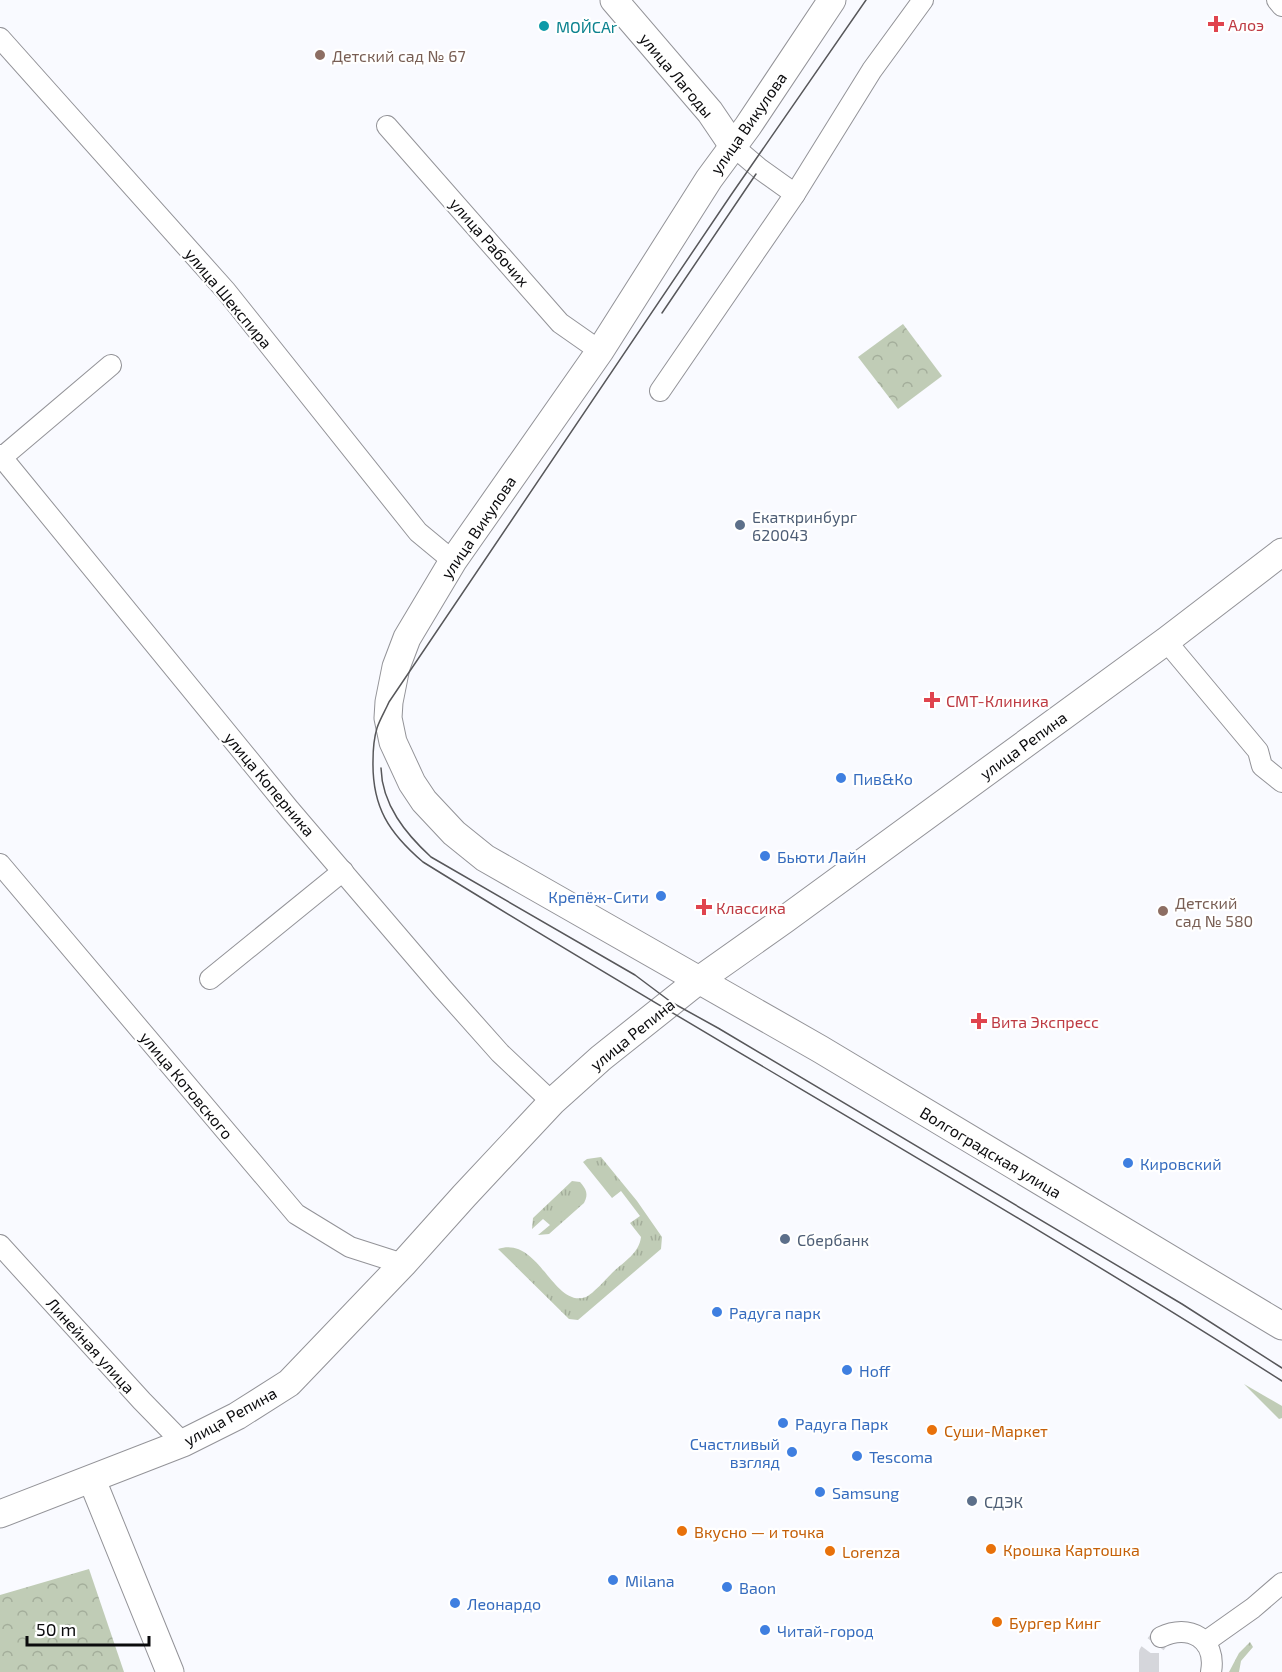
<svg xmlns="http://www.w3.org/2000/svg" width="1282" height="1672" viewBox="0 0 1282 1672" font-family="'Exo 2',sans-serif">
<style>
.grass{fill:url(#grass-tufts)}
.forest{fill:url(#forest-crowns)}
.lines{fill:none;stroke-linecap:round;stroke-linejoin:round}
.street-tunnel{stroke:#d5d6db;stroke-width:20;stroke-dasharray:20 10;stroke-linecap:butt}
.street-casing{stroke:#939398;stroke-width:22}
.secondary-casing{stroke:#939398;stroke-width:29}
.street{stroke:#fff;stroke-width:20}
.secondary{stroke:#fff;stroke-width:27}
.tram{stroke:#57575a;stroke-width:1.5}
.health-dot{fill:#e0444e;stroke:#fff;stroke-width:2}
.culture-dot{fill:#0f9aa8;stroke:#fff;stroke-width:2}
.education-dot{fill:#8d6e63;stroke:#fff;stroke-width:2}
.service-dot{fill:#5c6f8a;stroke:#fff;stroke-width:2}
.shop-dot{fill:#3f7fe0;stroke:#fff;stroke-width:2}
.food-dot{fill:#e8710a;stroke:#fff;stroke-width:2}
.labels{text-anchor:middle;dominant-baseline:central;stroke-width:4.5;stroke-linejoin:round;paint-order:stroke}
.health-label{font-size:16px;fill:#be3a42;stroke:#fff;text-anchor:start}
.culture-label{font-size:16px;fill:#0d838f;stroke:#fff;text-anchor:start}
.education-label{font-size:16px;fill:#785e54;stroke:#fff;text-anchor:start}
.street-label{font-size:16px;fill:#0b0b0d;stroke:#fff}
.service-label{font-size:16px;fill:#4e5e75;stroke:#fff;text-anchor:start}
.shop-label{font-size:16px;fill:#366cbe;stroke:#fff;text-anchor:start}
.food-label{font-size:16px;fill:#c56008;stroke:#fff;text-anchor:start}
</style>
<defs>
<pattern id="grass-tufts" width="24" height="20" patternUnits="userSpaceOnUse" patternTransform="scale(1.5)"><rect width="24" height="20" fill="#c0ccb6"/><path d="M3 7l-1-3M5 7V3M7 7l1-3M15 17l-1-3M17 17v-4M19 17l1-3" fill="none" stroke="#a4ae9b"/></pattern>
<pattern id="forest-crowns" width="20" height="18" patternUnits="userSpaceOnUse" patternTransform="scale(1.5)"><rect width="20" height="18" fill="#c0ccb6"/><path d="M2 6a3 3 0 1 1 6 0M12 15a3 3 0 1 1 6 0" fill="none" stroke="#a4ae9b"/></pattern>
</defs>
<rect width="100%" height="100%" fill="#f9faff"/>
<!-- grass -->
<g class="grass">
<path d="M 601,1157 L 637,1201 L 662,1237 L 661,1249 L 578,1320 L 569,1319 L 498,1249 C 539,1235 553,1309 586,1297 C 593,1294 607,1278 613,1272 C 625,1261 639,1253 641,1237 L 630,1223 L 640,1216 L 621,1191 L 612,1198 L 583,1162 L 587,1159 Z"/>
<path d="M 572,1181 L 580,1182 C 586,1189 589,1194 584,1203 L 549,1234 L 538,1235 L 550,1225 L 543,1219 L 532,1229 L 533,1218 Z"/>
<path d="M 1244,1384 L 1282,1406 L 1282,1418 L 1279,1419 Z"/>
<path d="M 1250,1642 L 1253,1647 L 1241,1661 L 1239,1672 L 1229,1672 L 1239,1653 Z"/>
</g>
<!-- forest -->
<g class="forest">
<path d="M 903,324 L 942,376 L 898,409 L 858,357 Z"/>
<path d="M 89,1569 L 124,1672 L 0,1672 L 0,1595 Z"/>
</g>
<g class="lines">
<!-- street-tunnel -->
<path class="street-tunnel" d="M 1149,1672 L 1149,1653 L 1161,1637"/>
<defs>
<g id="street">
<path d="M 1277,0 L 1282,6"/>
<path d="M 0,38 L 226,291 L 418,532 L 453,561"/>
<path d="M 387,126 L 560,323 L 600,351"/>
<path d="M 733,146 L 760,169 L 795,194"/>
<path d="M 660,391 L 795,194 L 872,70 L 923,0"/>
<path d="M 0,455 L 290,810 L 443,989 L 500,1053 L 552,1102"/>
<path d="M 0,459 L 111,365"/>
<path d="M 1166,641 L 1258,751 L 1262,766 L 1282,782"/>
<path d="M 0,864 L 296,1214 L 350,1247 L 403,1264"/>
<path d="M 210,979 L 343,871"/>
<path d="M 0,1245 L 142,1401 L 183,1443"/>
<path d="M 1161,1637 C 1189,1623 1217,1639 1211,1672"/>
<path d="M 1205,1642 L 1253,1608 L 1282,1583"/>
</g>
<g id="secondary">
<path d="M 614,0 L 710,112 L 733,146"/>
<path d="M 832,0 L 748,126 L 709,179 L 600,351 L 453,561 L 407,638 L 396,667 L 389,702 L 388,718 L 393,742 L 412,783 L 424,801 L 454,833 L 485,858 L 820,1049 L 1282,1326"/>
<path d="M 92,1480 L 170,1672"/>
<path d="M 0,1514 L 183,1443 L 237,1416 L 289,1383 L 403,1264 L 464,1196 L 552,1102 L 601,1058 L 699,980 L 784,920 L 1166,641 L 1282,552"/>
</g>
</defs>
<!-- street casing -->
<use href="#street" class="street-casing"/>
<!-- secondary casing -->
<use href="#secondary" class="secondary-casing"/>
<!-- street -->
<use href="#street" class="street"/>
<!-- secondary -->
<use href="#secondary" class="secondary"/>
<!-- tram -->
<g class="tram">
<path d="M 866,0 L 731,195 L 389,702 C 385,711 380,719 377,728 C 374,738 373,750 373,761 C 372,807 389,833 423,862 C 707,1038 1000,1201 1282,1381"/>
<path d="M 662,313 L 756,174"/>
<path d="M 381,768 C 382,805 406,834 431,857 L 635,975 L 671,1002 L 718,1028 L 1182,1304 L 1282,1368"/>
</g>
</g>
<!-- markers -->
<g class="health-dot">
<path d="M1213 15h6v6h6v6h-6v6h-6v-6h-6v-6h6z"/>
<path d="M929 691h6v6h6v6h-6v6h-6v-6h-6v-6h6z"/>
<path d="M701 898h6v6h6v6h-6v6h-6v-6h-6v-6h6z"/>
<path d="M976 1012h6v6h6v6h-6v6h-6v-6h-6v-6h6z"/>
</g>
<circle class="culture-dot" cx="544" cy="26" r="6"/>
<g class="education-dot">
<circle cx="320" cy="55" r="6"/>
<circle cx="1163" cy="911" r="6"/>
</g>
<g class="service-dot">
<circle cx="740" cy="525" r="6"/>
<circle cx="785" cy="1239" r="6"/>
<circle cx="972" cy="1501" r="6"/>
</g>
<g class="shop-dot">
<circle cx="841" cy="778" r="6"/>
<circle cx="765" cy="856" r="6"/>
<circle cx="661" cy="896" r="6"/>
<circle cx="1128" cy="1163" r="6"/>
<circle cx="717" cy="1312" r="6"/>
<circle cx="847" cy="1370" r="6"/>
<circle cx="783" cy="1423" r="6"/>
<circle cx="792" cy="1452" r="6"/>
<circle cx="857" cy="1456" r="6"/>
<circle cx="820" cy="1492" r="6"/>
<circle cx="613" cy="1580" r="6"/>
<circle cx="727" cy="1587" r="6"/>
<circle cx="455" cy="1603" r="6"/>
<circle cx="765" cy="1630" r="6"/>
</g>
<g class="food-dot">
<circle cx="932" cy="1430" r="6"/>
<circle cx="682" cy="1531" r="6"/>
<circle cx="991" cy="1549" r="6"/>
<circle cx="830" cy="1551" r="6"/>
<circle cx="997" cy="1622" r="6"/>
</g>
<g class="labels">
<!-- health labels -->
<g class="health-label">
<text x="1228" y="24">Алоэ</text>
<text x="946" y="700">СМТ-Клиника</text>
<text x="716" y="907">Классика</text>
<text x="991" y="1021">Вита Экспресс</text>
</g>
<!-- culture labels -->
<g class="culture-label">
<text x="556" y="26">МОЙCAr</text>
</g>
<!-- education labels -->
<g class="education-label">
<text x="332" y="55">Детский сад № 67</text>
<text x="1175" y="902">Детский<tspan x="1175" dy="18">сад № 580</tspan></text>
</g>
<!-- street labels -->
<g class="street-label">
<text transform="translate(677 75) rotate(50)">улица Лагоды</text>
<text transform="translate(748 123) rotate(-55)">улица Викулова</text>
<text transform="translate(490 242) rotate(49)">улица Рабочих</text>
<text transform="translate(229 298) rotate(50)">улица Шекспира</text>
<text transform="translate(478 527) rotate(-56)">улица Викулова</text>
<text transform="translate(1023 745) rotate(-36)">улица Репина</text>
<text transform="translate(270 784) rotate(50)">улица Коперника</text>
<text transform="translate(632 1034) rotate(-39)">улица Репина</text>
<text transform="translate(187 1085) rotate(50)">улица Котовского</text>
<text transform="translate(991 1152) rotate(31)">Волгоградская улица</text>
<text transform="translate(91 1345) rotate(48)">Линейная улица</text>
<text transform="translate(230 1416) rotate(-29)">улица Репина</text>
</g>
<!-- service labels -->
<g class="service-label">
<text x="752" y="516">Екаткринбург<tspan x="752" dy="18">620043</tspan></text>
<text x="797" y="1239">Сбербанк</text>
<text x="984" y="1501">СДЭК</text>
</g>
<!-- shop labels -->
<g class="shop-label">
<text x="853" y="778">Пив&amp;Ко</text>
<text x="777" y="856">Бьюти Лайн</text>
<text x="649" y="896" text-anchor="end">Крепёж-Сити</text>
<text x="1140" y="1163">Кировский</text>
<text x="729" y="1312">Радуга парк</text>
<text x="859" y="1370">Hoff</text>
<text x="795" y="1423">Радуга Парк</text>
<text x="780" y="1443" text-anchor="end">Счастливый<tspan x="780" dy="18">взгляд</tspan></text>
<text x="869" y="1456">Tescoma</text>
<text x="832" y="1492">Samsung</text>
<text x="625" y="1580">Milana</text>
<text x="739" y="1587">Baon</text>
<text x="467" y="1603">Леонардо</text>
<text x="777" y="1630">Читай-город</text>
</g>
<!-- food labels -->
<g class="food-label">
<text x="944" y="1430">Суши-Маркет</text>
<text x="694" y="1531">Вкусно — и точка</text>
<text x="1003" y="1549">Крошка Картошка</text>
<text x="842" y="1551">Lorenza</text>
<text x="1009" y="1622">Бургер Кинг</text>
</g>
</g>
<!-- scale -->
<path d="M27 1636v9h122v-9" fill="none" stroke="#0b0b0d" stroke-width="3"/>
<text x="36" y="1636" font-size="18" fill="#0b0b0d" stroke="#ffffff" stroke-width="4.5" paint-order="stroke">50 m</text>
</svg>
